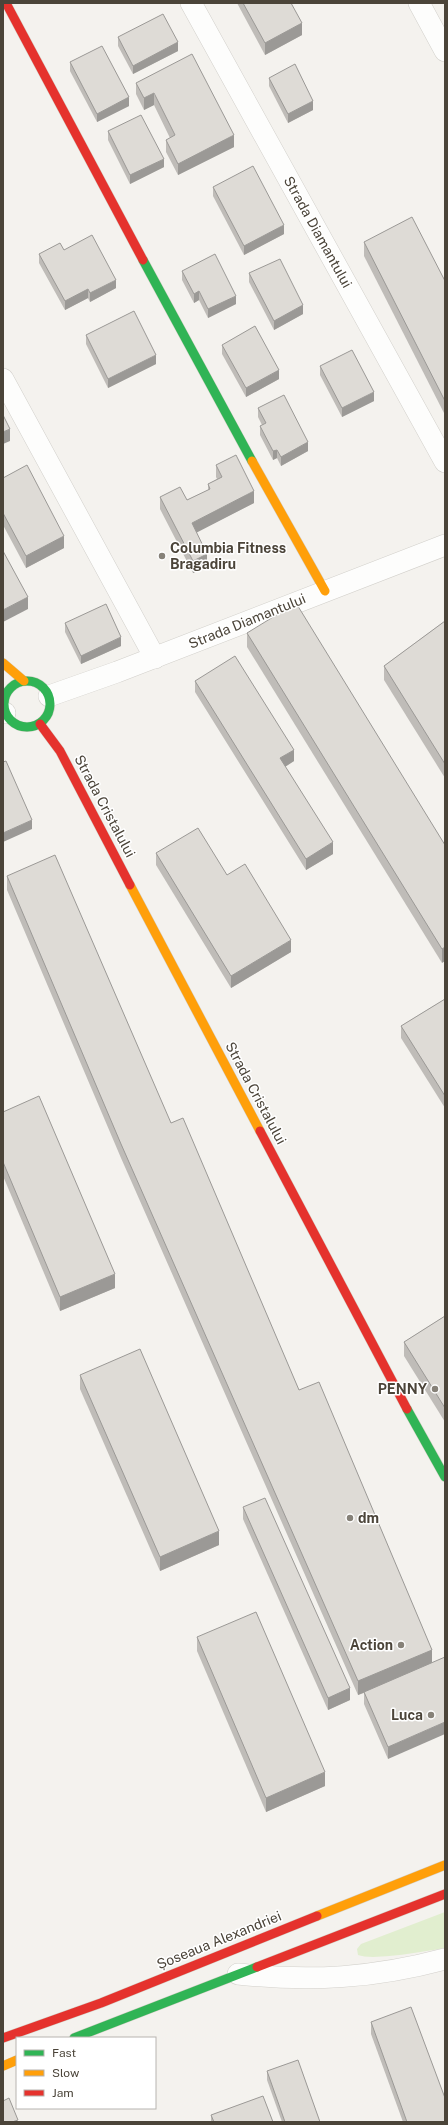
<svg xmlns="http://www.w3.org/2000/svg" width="448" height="2125" viewBox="0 0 448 2125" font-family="'Public Sans',sans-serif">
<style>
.green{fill:#e1eecf}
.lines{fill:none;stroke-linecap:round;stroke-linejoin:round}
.street-casing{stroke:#d2d0cb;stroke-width:22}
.fast-casing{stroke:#d3cfc5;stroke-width:10}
.slow-casing{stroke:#d3cfc5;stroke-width:10}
.jam-casing{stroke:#d3cfc5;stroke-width:10}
.street{stroke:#fdfdfc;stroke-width:21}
.fast{stroke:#30b455;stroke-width:9}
.slow{stroke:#ff9f0a;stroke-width:9}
.jam{stroke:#e5322d;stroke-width:9}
.wall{fill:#bfbcb8}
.shaded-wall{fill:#9b9996}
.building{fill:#dedbd6;stroke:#9b9996}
.poi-dot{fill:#868178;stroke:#fff;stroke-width:1.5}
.labels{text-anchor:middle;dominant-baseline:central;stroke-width:3;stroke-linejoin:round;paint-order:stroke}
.street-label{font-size:14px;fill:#4b4439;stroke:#fff}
.poi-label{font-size:14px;font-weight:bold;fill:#4b4439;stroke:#fff;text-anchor:end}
</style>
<rect width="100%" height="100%" fill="#f4f2ee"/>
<!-- green -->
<path class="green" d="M 445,1912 L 445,1948 C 427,1951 373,1961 358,1955 L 357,1949 L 361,1944 Z"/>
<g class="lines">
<defs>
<g id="street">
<path d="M 191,3 L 445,462"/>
<path d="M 419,3 L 445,51"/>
<path d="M 3,379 L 155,658"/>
<path d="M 49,696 L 117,672 L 445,545"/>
<path d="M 3,713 L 5,713"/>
<path d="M 238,1974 C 311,1982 374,1978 445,1959"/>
</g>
<g id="fast">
<path d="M 143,260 L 252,461"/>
<circle cx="27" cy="704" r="23"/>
<path d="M 407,1409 L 445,1477"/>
<path d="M 74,2038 L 257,1967"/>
</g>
<g id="slow">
<path d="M 252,461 L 325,591"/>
<path d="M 3,663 L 24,681"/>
<path d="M 130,885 L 260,1131"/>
<path d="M 317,1916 L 445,1865"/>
<path d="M 3,2066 L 17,2060"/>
</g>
<g id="jam">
<path d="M 6,3 L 143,260"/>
<path d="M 40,724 L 60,751 L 130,885"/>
<path d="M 260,1131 L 407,1409"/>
<path d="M 257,1967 L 445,1894"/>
<path d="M 3,2038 L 101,2003 L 317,1916"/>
</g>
</defs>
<!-- street casing -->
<use href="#street" class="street-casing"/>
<!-- fast casing -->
<use href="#fast" class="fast-casing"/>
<!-- slow casing -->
<use href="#slow" class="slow-casing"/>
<!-- jam casing -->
<use href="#jam" class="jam-casing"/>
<!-- street -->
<use href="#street" class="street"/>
<!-- fast -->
<use href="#fast" class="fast"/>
<!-- slow -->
<use href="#slow" class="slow"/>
<!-- jam -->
<use href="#jam" class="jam"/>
</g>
<!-- wall -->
<g class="wall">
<path d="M 237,3 L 291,3 L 302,35 L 265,55 Z"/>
<path d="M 118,37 L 178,51 L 133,74 L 118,46 Z"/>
<path d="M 70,62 L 129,106 L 97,122 L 70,71 Z"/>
<path d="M 269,78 L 313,110 L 288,123 L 269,86 Z"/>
<path d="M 136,83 L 234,147 L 178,175 L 166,152 L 166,140 L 170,138 L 154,105 L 144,110 L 136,94 Z"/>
<path d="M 108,131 L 164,167 L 130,184 L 108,140 Z"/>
<path d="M 213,187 L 284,234 L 244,255 L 213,196 Z"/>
<path d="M 364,242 L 445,281 L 445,415 L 364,256 Z"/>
<path d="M 64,250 L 116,288 L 90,302 L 88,298 L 65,310 L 39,263 L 39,254 Z"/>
<path d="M 182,271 L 236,304 L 208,318 L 199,300 L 194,303 L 182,280 Z"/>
<path d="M 249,273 L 303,314 L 274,330 L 249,282 Z"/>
<path d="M 86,335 L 156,364 L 108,388 L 86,344 Z"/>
<path d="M 222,345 L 279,379 L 246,397 L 222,354 Z"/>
<path d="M 320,366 L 374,401 L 342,417 L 320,375 Z"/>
<path d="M 258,408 L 308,451 L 281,466 L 277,458 L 273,460 L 260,435 L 260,426 L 262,425 L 258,417 Z"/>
<path d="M 216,465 L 254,503 L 196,532 L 207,566 L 193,573 L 160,509 L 160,497 L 187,500 L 208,490 L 208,484 L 217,479 L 216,477 Z"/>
<path d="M 3,478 L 64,548 L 26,568 L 3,525 Z"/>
<path d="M 445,621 L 445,778 L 384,680 L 384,666 Z"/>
<path d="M 65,623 L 121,646 L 81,664 L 65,632 Z"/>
<path d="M 247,633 L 445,845 L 442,963 L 247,647 Z"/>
<path d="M 195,681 L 294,761 L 285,767 L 333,854 L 306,870 L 195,692 Z"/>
<path d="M 156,853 L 227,875 L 291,952 L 231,988 L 156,865 Z"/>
<path d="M 7,876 L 171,1123 L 299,1390 L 432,1650 L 388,1759 L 364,1704 L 364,1693 L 358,1695 L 121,1158 L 7,890 Z"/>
<path d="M 445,999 L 445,1108 L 401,1038 L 401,1026 Z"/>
<path d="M 3,1112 L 115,1288 L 60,1311 L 3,1176 Z"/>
<path d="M 445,1316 L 445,1422 L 404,1356 L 404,1342 Z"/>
<path d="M 80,1375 L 219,1545 L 160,1571 L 80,1389 Z"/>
<path d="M 243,1507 L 350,1700 L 328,1710 L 243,1519 Z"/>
<path d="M 197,1637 L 325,1786 L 266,1812 L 197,1651 Z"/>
<path d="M 371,2022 L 445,2122 L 403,2122 L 371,2034 Z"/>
<path d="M 267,2071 L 320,2122 L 282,2122 L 267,2080 Z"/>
<path d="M 211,2115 L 273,2122 L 211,2122 Z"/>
</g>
<!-- shaded-wall -->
<g class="shaded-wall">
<path d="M 302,23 L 302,35 L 265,55 L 265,43 Z"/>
<path d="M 178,42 L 178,51 L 133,74 L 133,66 Z"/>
<path d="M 154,93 L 154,105 L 144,110 L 144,98 Z"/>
<path d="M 129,97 L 129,106 L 97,122 L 97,114 Z"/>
<path d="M 313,101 L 313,110 L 288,123 L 288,114 Z"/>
<path d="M 234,135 L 234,147 L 178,175 L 178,164 Z"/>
<path d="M 164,159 L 164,167 L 130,184 L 130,175 Z"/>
<path d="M 284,225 L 284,234 L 244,255 L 244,246 Z"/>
<path d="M 116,280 L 116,288 L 90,302 L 90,293 Z"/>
<path d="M 88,289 L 88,298 L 65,310 L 65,301 Z"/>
<path d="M 199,291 L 199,300 L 194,303 L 194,294 Z"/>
<path d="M 236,296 L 236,304 L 208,318 L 208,309 Z"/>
<path d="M 303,305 L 303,314 L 274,330 L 274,321 Z"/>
<path d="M 156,355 L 156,364 L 108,388 L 108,379 Z"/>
<path d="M 279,370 L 279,379 L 246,397 L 246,388 Z"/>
<path d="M 374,392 L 374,401 L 342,417 L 342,408 Z"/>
<path d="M 10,429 L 10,441 L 3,444 L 3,432 Z"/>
<path d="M 308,442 L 308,451 L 281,466 L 281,457 Z"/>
<path d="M 277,450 L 277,458 L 273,460 L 273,451 Z"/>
<path d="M 254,491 L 254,503 L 192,535 L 192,523 Z"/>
<path d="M 64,536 L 64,548 L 26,568 L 26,556 Z"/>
<path d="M 207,554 L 207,566 L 193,573 L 193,561 Z"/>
<path d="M 28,597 L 28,609 L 3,622 L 3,610 Z"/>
<path d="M 121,637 L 121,646 L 81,664 L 81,656 Z"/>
<path d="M 294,750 L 294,761 L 280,770 L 280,758 Z"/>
<path d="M 32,820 L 32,829 L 3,842 L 3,833 Z"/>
<path d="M 333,842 L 333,854 L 306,870 L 306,859 Z"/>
<path d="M 291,940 L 291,952 L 231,988 L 231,976 Z"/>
<path d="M 445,947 L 445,961 L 442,963 L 442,949 Z"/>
<path d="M 115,1274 L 115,1288 L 60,1311 L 60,1297 Z"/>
<path d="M 219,1531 L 219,1545 L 160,1571 L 160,1557 Z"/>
<path d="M 432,1650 L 432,1664 L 358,1695 L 358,1681 Z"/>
<path d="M 350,1688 L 350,1700 L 328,1710 L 328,1698 Z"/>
<path d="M 445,1722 L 445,1734 L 388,1759 L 388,1747 Z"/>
<path d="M 325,1772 L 325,1786 L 266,1812 L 266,1798 Z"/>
</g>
<!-- building -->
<g class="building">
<path d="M 243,3 L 291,3 L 302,23 L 265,43 Z"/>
<path d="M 163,14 L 178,42 L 133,66 L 118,37 Z"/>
<path d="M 102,46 L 129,97 L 97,114 L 70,62 Z"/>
<path d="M 192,54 L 234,135 L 178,164 L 166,140 L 175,135 L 154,93 L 144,98 L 136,83 Z"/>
<path d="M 295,64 L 313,101 L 288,114 L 269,78 Z"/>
<path d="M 141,115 L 164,159 L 130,175 L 108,131 Z"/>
<path d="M 253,166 L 284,225 L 244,246 L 213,187 Z"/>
<path d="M 412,217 L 445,281 L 445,401 L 364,242 Z"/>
<path d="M 92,235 L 116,280 L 90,293 L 88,289 L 65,301 L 39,254 L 60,243 L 64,250 Z"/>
<path d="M 215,254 L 236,296 L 208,309 L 199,291 L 194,294 L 182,271 Z"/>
<path d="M 280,259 L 303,305 L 274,321 L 249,273 Z"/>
<path d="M 134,311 L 156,355 L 108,379 L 86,335 Z"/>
<path d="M 255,326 L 279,370 L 246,388 L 222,345 Z"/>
<path d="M 352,350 L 374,392 L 342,408 L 320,366 Z"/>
<path d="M 284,395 L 308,442 L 281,457 L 277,450 L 273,451 L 260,426 L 266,423 L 258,408 Z"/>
<path d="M 3,415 L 10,429 L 3,432 Z"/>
<path d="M 236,455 L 254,491 L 192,523 L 207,554 L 193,561 L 160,497 L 180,487 L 187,500 L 210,489 L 208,484 L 222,477 L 216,465 Z"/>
<path d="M 27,465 L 64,536 L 26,556 L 3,513 L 3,478 Z"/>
<path d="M 3,551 L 28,597 L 3,610 Z"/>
<path d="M 296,603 L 445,845 L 445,947 L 442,949 L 247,633 Z"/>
<path d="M 106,604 L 121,637 L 81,656 L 65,623 Z"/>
<path d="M 445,621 L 445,764 L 384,666 Z"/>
<path d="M 235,656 L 294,750 L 280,758 L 333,842 L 306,859 L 195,681 Z"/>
<path d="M 6,761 L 32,820 L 3,833 L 3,762 Z"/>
<path d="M 198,828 L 227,875 L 245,864 L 291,940 L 231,976 L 156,853 Z"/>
<path d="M 55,855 L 171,1123 L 183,1118 L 299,1390 L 319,1382 L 432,1650 L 358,1681 L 121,1144 L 7,876 Z"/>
<path d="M 445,999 L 445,1096 L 401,1026 Z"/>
<path d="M 39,1096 L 115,1274 L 60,1297 L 3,1162 L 3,1112 Z"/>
<path d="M 445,1316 L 445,1408 L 404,1342 Z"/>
<path d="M 140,1349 L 219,1531 L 160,1557 L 80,1375 Z"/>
<path d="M 265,1498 L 350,1688 L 328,1698 L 243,1507 Z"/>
<path d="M 256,1612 L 325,1772 L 266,1798 L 197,1637 Z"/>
<path d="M 445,1657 L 445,1722 L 388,1747 L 364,1692 Z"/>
<path d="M 411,2007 L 445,2098 L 445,2122 L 407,2122 L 371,2022 Z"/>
<path d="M 298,2060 L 320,2122 L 285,2122 L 267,2071 Z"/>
<path d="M 263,2096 L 273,2122 L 214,2122 L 211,2115 Z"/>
<path d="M 9,2098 L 18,2120 L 12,2122 L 3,2122 L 3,2101 Z"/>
</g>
<!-- markers -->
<g class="poi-dot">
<circle cx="162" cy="556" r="4"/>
<circle cx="435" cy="1389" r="4"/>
<circle cx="350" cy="1518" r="4"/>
<circle cx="401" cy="1645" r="4"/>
<circle cx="431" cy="1715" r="4"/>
</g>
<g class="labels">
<!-- street labels -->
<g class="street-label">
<text transform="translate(318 232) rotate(61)">Strada Diamantului</text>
<text transform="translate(247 621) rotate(-22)">Strada Diamantului</text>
<text transform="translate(105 806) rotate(62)">Strada Cristalului</text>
<text transform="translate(256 1093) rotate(62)">Strada Cristalului</text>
<text transform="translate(219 1940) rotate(-22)">Șoseaua Alexandriei</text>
</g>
<!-- poi labels -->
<g class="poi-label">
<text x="170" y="548" text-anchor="start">Columbia Fitness<tspan x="170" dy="16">Bragadiru</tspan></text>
<text x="427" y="1389">PENNY</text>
<text x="358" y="1518" text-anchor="start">dm</text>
<text x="393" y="1645">Action</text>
<text x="423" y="1715">Luca</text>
</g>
</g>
<!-- border -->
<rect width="448" height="2125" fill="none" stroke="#4b4439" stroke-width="8"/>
<!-- legend -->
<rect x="16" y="2037" width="140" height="72" fill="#ffffff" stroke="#b7b4b0"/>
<rect x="24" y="2050" width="20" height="6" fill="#30b455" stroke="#b7b4b0"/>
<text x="52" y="2057" font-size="12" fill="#4b4439">Fast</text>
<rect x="24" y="2070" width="20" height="6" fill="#ff9f0a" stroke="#b7b4b0"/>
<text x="52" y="2077" font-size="12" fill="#4b4439">Slow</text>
<rect x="24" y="2090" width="20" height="6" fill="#e5322d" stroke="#b7b4b0"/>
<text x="52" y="2097" font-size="12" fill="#4b4439">Jam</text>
</svg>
